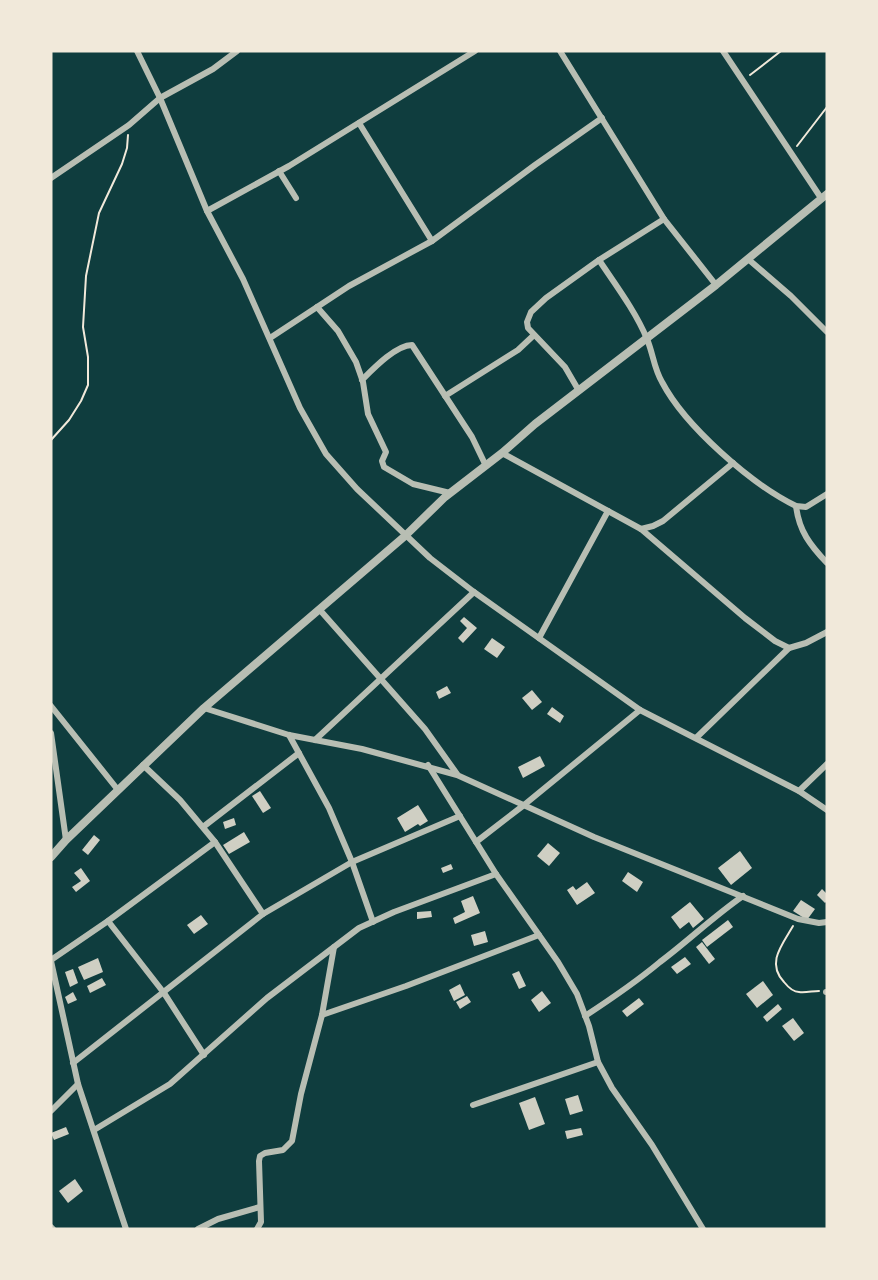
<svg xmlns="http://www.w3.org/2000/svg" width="878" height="1280" viewBox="0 0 878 1280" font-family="Montserrat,sans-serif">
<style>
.building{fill:#cfcfc3}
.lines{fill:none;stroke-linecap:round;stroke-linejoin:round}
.path{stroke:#f1e9da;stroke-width:2}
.minor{stroke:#b8beb3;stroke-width:6}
.tertiary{stroke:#b8beb3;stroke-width:8}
</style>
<rect width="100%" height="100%" fill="#0f3d3e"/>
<!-- building -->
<g class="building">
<path d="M 464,617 L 477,628 L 463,643 L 458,638 L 467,628 L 460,621 Z"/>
<path d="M 492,638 L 505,647 L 497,658 L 484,649 Z"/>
<path d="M 447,686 L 451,693 L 439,699 L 436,692 Z"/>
<path d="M 532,690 L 542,702 L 532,710 L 522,698 Z"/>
<path d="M 552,707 L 564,716 L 560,723 L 547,714 Z"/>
<path d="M 540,756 L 545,766 L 523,778 L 518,767 Z"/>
<path d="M 260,791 L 271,808 L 263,813 L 252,796 Z"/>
<path d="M 418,805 L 428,821 L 420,826 L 418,824 L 405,832 L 397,818 Z"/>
<path d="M 234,818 L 236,825 L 225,829 L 223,822 Z"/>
<path d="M 244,832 L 250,842 L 229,854 L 223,845 Z"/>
<path d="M 94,835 L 100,840 L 88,855 L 82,850 Z"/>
<path d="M 548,843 L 560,853 L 549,866 L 537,856 Z"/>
<path d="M 740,851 L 752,868 L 731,885 L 718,868 Z"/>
<path d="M 451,864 L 453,869 L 443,873 L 441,868 Z"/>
<path d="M 81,868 L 90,881 L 76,892 L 72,887 L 81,881 L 74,873 Z"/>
<path d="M 628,872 L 643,882 L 637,892 L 622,881 Z"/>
<path d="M 587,882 L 595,893 L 577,905 L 567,890 L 573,886 L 576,890 Z"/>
<path d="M 822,889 L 827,894 L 827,901 L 825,903 L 817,895 Z"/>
<path d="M 473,896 L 480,913 L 455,924 L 453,918 L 465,912 L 461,901 Z"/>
<path d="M 801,900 L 815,909 L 807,920 L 793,911 Z"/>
<path d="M 690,902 L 704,919 L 693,928 L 689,922 L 680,929 L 671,917 Z"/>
<path d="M 431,911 L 432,917 L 417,919 L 417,912 Z"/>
<path d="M 201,915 L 208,924 L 194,934 L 187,925 Z"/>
<path d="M 728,920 L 733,927 L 707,947 L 702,940 Z"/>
<path d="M 485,931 L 488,942 L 474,946 L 471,935 Z"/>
<path d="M 702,942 L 715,959 L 709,964 L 696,947 Z"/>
<path d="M 685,957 L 691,964 L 677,974 L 671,967 Z"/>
<path d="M 98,958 L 103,972 L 84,980 L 78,967 Z"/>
<path d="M 73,969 L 78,983 L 70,987 L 65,972 Z"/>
<path d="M 519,971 L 526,986 L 519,989 L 512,974 Z"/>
<path d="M 102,978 L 106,985 L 90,993 L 87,986 Z"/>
<path d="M 763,981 L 773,995 L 757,1008 L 746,994 Z"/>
<path d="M 460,984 L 465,995 L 454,1001 L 449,990 Z"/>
<path d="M 542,991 L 551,1003 L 539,1012 L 531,1000 Z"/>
<path d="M 73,992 L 77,1000 L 68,1004 L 65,997 Z"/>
<path d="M 467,996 L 471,1002 L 460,1009 L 456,1002 Z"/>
<path d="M 639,998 L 644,1004 L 627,1017 L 622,1011 Z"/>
<path d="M 778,1004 L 782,1009 L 767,1022 L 763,1017 Z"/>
<path d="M 793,1018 L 804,1033 L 794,1041 L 782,1026 Z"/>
<path d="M 578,1095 L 583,1111 L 570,1115 L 565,1099 Z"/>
<path d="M 535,1097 L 545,1124 L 529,1130 L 519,1103 Z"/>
<path d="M 66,1127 L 69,1134 L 54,1140 L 51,1133 Z"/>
<path d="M 581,1128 L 583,1135 L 567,1139 L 565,1131 Z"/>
<path d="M 75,1179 L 83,1191 L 68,1203 L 59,1191 Z"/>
</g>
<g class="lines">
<!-- path -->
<g class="path">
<path d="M 750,75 L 781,51"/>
<path d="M 797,146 L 827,107"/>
<path d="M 51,440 L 69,420 L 81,401 L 88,385 L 88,357 L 83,327 L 86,276 L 99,213 L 122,164 L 127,148 L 128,135"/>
<path d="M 51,468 L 51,481"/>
<path d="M 793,926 C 782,945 766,963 784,982 C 788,987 793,992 799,992 C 805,993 813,991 819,991"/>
</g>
<!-- minor -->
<g class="minor">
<path d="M 137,51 L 160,98 L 207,211 L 243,279 L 300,408 L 326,454 L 357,489 L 430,558 L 474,592 L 640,710 L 799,791 L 827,810"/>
<path d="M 560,51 L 664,219 L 716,285"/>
<path d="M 723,51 L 821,198"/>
<path d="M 359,123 L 432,241"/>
<path d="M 279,171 L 296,198"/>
<path d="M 51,178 L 129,125 L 160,98 L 213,69 L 237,51"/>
<path d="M 207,211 L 289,166 L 475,51"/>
<path d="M 748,259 L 791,296 L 827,332"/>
<path d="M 599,260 C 615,284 636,312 647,339 C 653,353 654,369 662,382 C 685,426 751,484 796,506 L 806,507 L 827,494"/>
<path d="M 317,307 L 338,331 L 356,362 L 363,382 L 368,414 L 386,452 L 382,461 L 384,467 L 413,484 L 450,493"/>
<path d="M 270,338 L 349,286 L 432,241 L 535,165 L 602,118"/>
<path d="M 362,380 C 373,369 396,345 412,345 L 472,437 L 486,466"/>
<path d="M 579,391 L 565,367 L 528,328 L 527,322 L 531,312 L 546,298 L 599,260 L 664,219"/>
<path d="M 445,396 L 518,350 L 534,335"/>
<path d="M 502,453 L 641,529 L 745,618 L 775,641 L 789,648 L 806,643 L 827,632"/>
<path d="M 796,506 C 799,531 810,545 827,563"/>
<path d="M 641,529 L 653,526 L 663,521 L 733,463"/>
<path d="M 319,609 L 425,729 L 457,774"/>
<path d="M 539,638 L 608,511"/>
<path d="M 51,706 L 118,790"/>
<path d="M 204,708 L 289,735 L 362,749 L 457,775 L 594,837 L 798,919 L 819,923 L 827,922"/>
<path d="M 51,733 L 66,840"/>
<path d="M 289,735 L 329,808 L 352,862 L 373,922"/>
<path d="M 696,738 L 789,648"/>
<path d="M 315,740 L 474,592"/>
<path d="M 143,765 L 180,800 L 215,842 L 263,914"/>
<path d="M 428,765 L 496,874 L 558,962 L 577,994 L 589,1026 L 598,1062 L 612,1088 L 652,1145 L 703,1229"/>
<path d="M 799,791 L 827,764"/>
<path d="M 203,827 L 299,753"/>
<path d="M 476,842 L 524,805 L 640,710"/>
<path d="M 108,921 L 164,993 L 204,1055"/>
<path d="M 51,960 L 108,921 L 215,842"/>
<path d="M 51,961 L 78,1084 L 126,1229"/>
<path d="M 826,992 L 827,992"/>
<path d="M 322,1015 L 406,986 L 539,935"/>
<path d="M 585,1016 C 611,999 636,982 660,962 C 688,941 714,916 743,896"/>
<path d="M 73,1063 L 263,914 L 352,862 L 460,816"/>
<path d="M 473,1105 L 598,1062"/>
<path d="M 51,1111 L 78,1084"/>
<path d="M 94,1130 L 170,1084 L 267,998 L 359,928 L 394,912 L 496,874"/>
<path d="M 51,1227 L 53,1229"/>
<path d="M 198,1229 L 218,1219 L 260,1207"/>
<path d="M 257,1229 L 261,1222 L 259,1161 L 260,1156 L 265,1153 L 283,1150 L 292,1141 L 301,1094 L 322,1015 L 334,947"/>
</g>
<!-- tertiary -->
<path class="tertiary" d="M 51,857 L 66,840 L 204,708 L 405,536 L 445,497 L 502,453 L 535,424 L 716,285 L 827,194"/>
</g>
<!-- border -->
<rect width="878" height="1280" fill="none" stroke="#f1e9da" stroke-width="105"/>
</svg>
